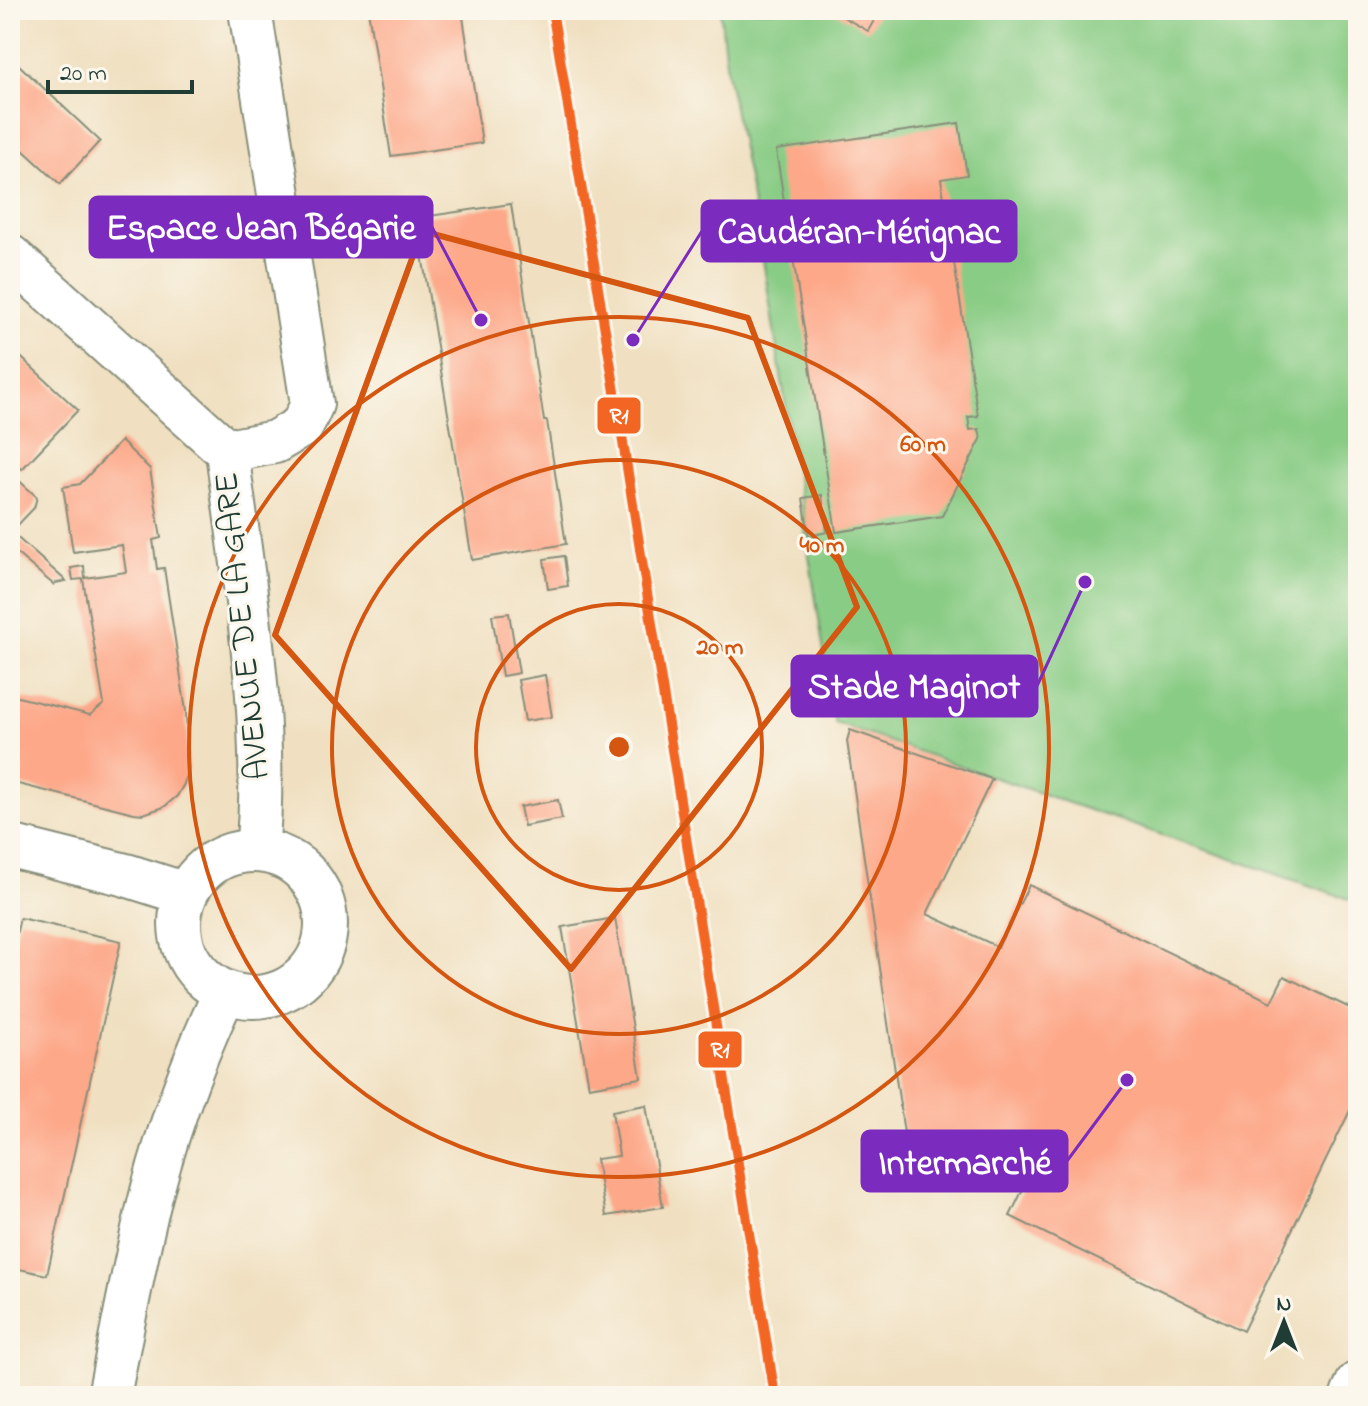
<svg xmlns="http://www.w3.org/2000/svg" width="1368" height="1406" viewBox="0 0 1368 1406" font-family="'Indie Flower',sans-serif">
<style>
.green{fill:#89cc85;stroke:#54845c;stroke-width:2}
.building{fill:#fda889}
.lines{fill:none;stroke-linecap:round;stroke-linejoin:round}
.minor-casing{stroke:#888e7a;stroke-width:46}
.tertiary-casing{stroke:#888e7a;stroke-width:48}
.minor{stroke:#fff;stroke-width:42}
.tertiary{stroke:#fff;stroke-width:44}
.rail-1-casing{stroke:#fbf7ec;stroke-width:16}
.rail-1{stroke:#f26522;stroke-width:10}
.marked{fill:none;stroke:#d45610;stroke-width:6;stroke-linejoin:round}
.ring{fill:none;stroke:#d45610;stroke-width:4}
.labels{text-anchor:middle;dominant-baseline:central;stroke-width:6;stroke-linejoin:round;paint-order:stroke}
.street-label{font-size:34px;fill:#1f3d34;stroke:#fbf7ec}
.centre{fill:#d45610;stroke:#fbf7ec;stroke-width:4}
.ring-label{font-size:24px;text-anchor:middle;font-weight:bold;fill:#d45610;stroke:#fbf7ec;stroke-width:6;stroke-linejoin:round;paint-order:stroke}
.leader{fill:none;stroke:#7b2cbf;stroke-width:3}
.callout-dot{fill:#7b2cbf;stroke:#fbf7ec;stroke-width:3}
.callout{fill:#7b2cbf;stroke:#7b2cbf;stroke-width:3}
.callout-label{font-size:36px;text-anchor:middle;font-weight:bold;fill:#fff}
.line-badge{stroke:#fbf7ec;stroke-width:3}
.badge-label{font-size:22px;text-anchor:middle;font-weight:bold;fill:#fff}
</style>
<rect width="100%" height="100%" fill="#fbf7ec"/>
<filter id="ink" filterUnits="userSpaceOnUse"><feTurbulence type="fractalNoise" baseFrequency=".0125" numOctaves="2"/><feDisplacementMap in="SourceGraphic" scale="16" xChannelSelector="R" yChannelSelector="G"/><feConvolveMatrix kernelMatrix="1 2 1 2 8 2 1 2 1" color-interpolation-filters="sRGB"/></filter>
<filter id="wash" filterUnits="userSpaceOnUse"><feTurbulence type="fractalNoise" baseFrequency=".006" numOctaves="4" result="noise"/><feDisplacementMap in="SourceGraphic" scale="32" xChannelSelector="R" yChannelSelector="G"/><feGaussianBlur stdDeviation="1.8" result="paint"/><feColorMatrix in="noise" values="0 0 0 0 0 0 0 0 0 0 0 0 0 0 0 0 0 1.4 0 .05"/><feComposite in="paint" operator="in"/></filter>
<g filter="url(#wash)">
<rect width="100%" height="100%" fill="#f0e0c1"/>
<!-- green -->
<path class="green" d="M 720,10 L 1358,10 L 1358,902 L 835,723 L 760,240 L 727,72 Z"/>
<g id="blocks">
<!-- building -->
<g class="building">
<path d="M 368,10 L 462,10 L 482,143 L 391,156 Z"/>
<path d="M 831,10 L 880,10 L 868,31 Z"/>
<path d="M 19,65 L 100,141 L 60,184 L 10,138 L 10,75 Z"/>
<path d="M 959,123 L 967,175 L 941,179 L 978,416 L 968,417 L 970,430 L 979,429 L 981,439 L 942,516 L 836,532 L 776,150 Z"/>
<path d="M 511,204 L 544,421 L 547,421 L 566,544 L 472,560 L 416,218 Z"/>
<path d="M 10,347 L 78,410 L 22,469 L 10,458 Z"/>
<path d="M 121,441 L 150,469 L 161,538 L 153,540 L 157,569 L 164,568 L 186,711 L 188,768 L 184,784 L 177,796 L 164,807 L 143,814 L 134,813 L 10,782 L 10,695 L 90,715 L 104,704 L 83,579 L 73,580 L 71,568 L 84,566 L 85,578 L 126,572 L 122,545 L 73,552 L 63,487 L 80,484 Z"/>
<path d="M 15,477 L 37,497 L 34,508 L 11,532 L 66,581 L 55,583 L 54,585 L 10,548 L 10,482 Z"/>
<path d="M 822,495 L 827,532 L 809,536 L 803,498 Z"/>
<path d="M 564,556 L 568,586 L 548,589 L 544,559 Z"/>
<path d="M 509,613 L 519,673 L 502,676 L 492,615 Z"/>
<path d="M 545,675 L 552,717 L 525,721 L 518,680 Z"/>
<path d="M 850,730 L 992,779 L 927,914 L 998,947 L 1029,885 L 1271,1002 L 1284,976 L 1358,1012 L 1358,1094 L 1243,1331 L 1010,1216 L 1026,1183 L 927,1135 L 905,1140 L 847,741 Z"/>
<path d="M 558,800 L 562,819 L 524,826 L 520,807 Z"/>
<path d="M 20,918 L 121,941 L 47,1275 L 10,1267 L 10,961 Z"/>
<path d="M 615,918 L 641,1078 L 589,1087 L 562,927 Z"/>
<path d="M 646,1105 L 663,1207 L 606,1216 L 596,1159 L 619,1156 L 612,1111 Z"/>
</g>
</g>
</g>
<g filter="url(#ink)">
<use href="#blocks" fill-opacity="0" stroke="#888e7a" stroke-width="2"/>
<g class="lines">
<defs>
<g id="minor">
<path d="M 10,256 L 227,451 C 243,581 270,721 257,851"/>
<path d="M 227,451 L 275,442 L 302,426 L 312,404 L 250,10"/>
<path d="M 10,846 L 126,875 L 186,894"/>
<circle cx="253" cy="924" r="73"/>
<path d="M 109,1396 C 121,1336 132,1276 146,1216 C 164,1139 191,1064 225,992"/>
</g>
<path id="tertiary" d="M 1353,1396 L 1358,1384"/>
</defs>
<!-- minor casing -->
<use href="#minor" class="minor-casing"/>
<!-- tertiary casing -->
<use href="#tertiary" class="tertiary-casing"/>
<!-- minor -->
<use href="#minor" class="minor"/>
<!-- tertiary -->
<use href="#tertiary" class="tertiary"/>
<defs>
<path id="rail-1" d="M 552,10 L 608,348 L 775,1396"/>
</defs>
<!-- rail-1 casing -->
<use href="#rail-1" class="rail-1-casing"/>
<!-- rail-1 -->
<use href="#rail-1" class="rail-1"/>
</g>
</g>
<!-- marked area -->
<path class="marked" d="M 422,231 L 748,318 L 857,607 L 571,969 L 275,635 Z"/>
<!-- distance rings -->
<g class="ring">
<circle cx="619" cy="747" r="143"/>
<circle cx="619" cy="747" r="287"/>
<circle cx="619" cy="747" r="430"/>
</g>
<g class="labels">
<!-- street labels -->
<g class="street-label">
<text transform="translate(244 626) rotate(-96)">AVENUE DE LA GARE</text>
</g>
</g>
<circle cx="619" cy="747" r="12" class="centre"/>
<g class="ring-label">
<text x="923" y="451">60 m</text>
<text x="822" y="552">40 m</text>
<text x="720" y="654">20 m</text>
</g>
<!-- callouts -->
<path class="leader" d="M481 320L432 227M633 340L702 231M1085 582L1037 686M1127 1080L1067 1161"/>
<g class="callout-dot">
<circle cx="481" cy="320" r="8"/>
<circle cx="633" cy="340" r="8"/>
<circle cx="1085" cy="582" r="8"/>
<circle cx="1127" cy="1080" r="8"/>
</g>
<g class="callout">
<rect x="90" y="197" width="342" height="60" rx="8"/>
<rect x="702" y="201" width="314" height="60" rx="8"/>
<rect x="792" y="656" width="245" height="60" rx="8"/>
<rect x="862" y="1131" width="205" height="60" rx="8"/>
</g>
<g class="callout-label">
<text x="261" y="239">Espace Jean Bégarie</text>
<text x="859" y="243">Caudéran-Mérignac</text>
<text x="914" y="698">Stade Maginot</text>
<text x="965" y="1174">Intermarché</text>
</g>
<g class="line-badge">
<rect x="596" y="396" width="46" height="39" rx="8" fill="#f26522"/>
<rect x="697" y="1030" width="46" height="39" rx="8" fill="#f26522"/>
</g>
<g class="badge-label">
<text x="619" y="423">R1</text>
<text x="720" y="1057">R1</text>
</g>
<!-- margin -->
<rect width="1368" height="1406" fill="none" stroke="#fbf7ec" stroke-width="40"/>
<!-- north arrow -->
<g transform="translate(1284 1322)" stroke="#fbf7ec" stroke-width="6" paint-order="stroke">
<path d="M0-6L14 30L0 20L-14 30Z" fill="#1f3d34"/>
<text y="-12" font-size="22" font-weight="bold" text-anchor="middle" fill="#1f3d34">N</text>
</g>
<!-- scale -->
<path d="M48 80v12h144v-12" fill="none" stroke="#1f3d34" stroke-width="4"/>
<text x="60" y="80" font-size="24" fill="#1f3d34" stroke="#fbf7ec" stroke-width="6" paint-order="stroke">20 m</text>
</svg>
